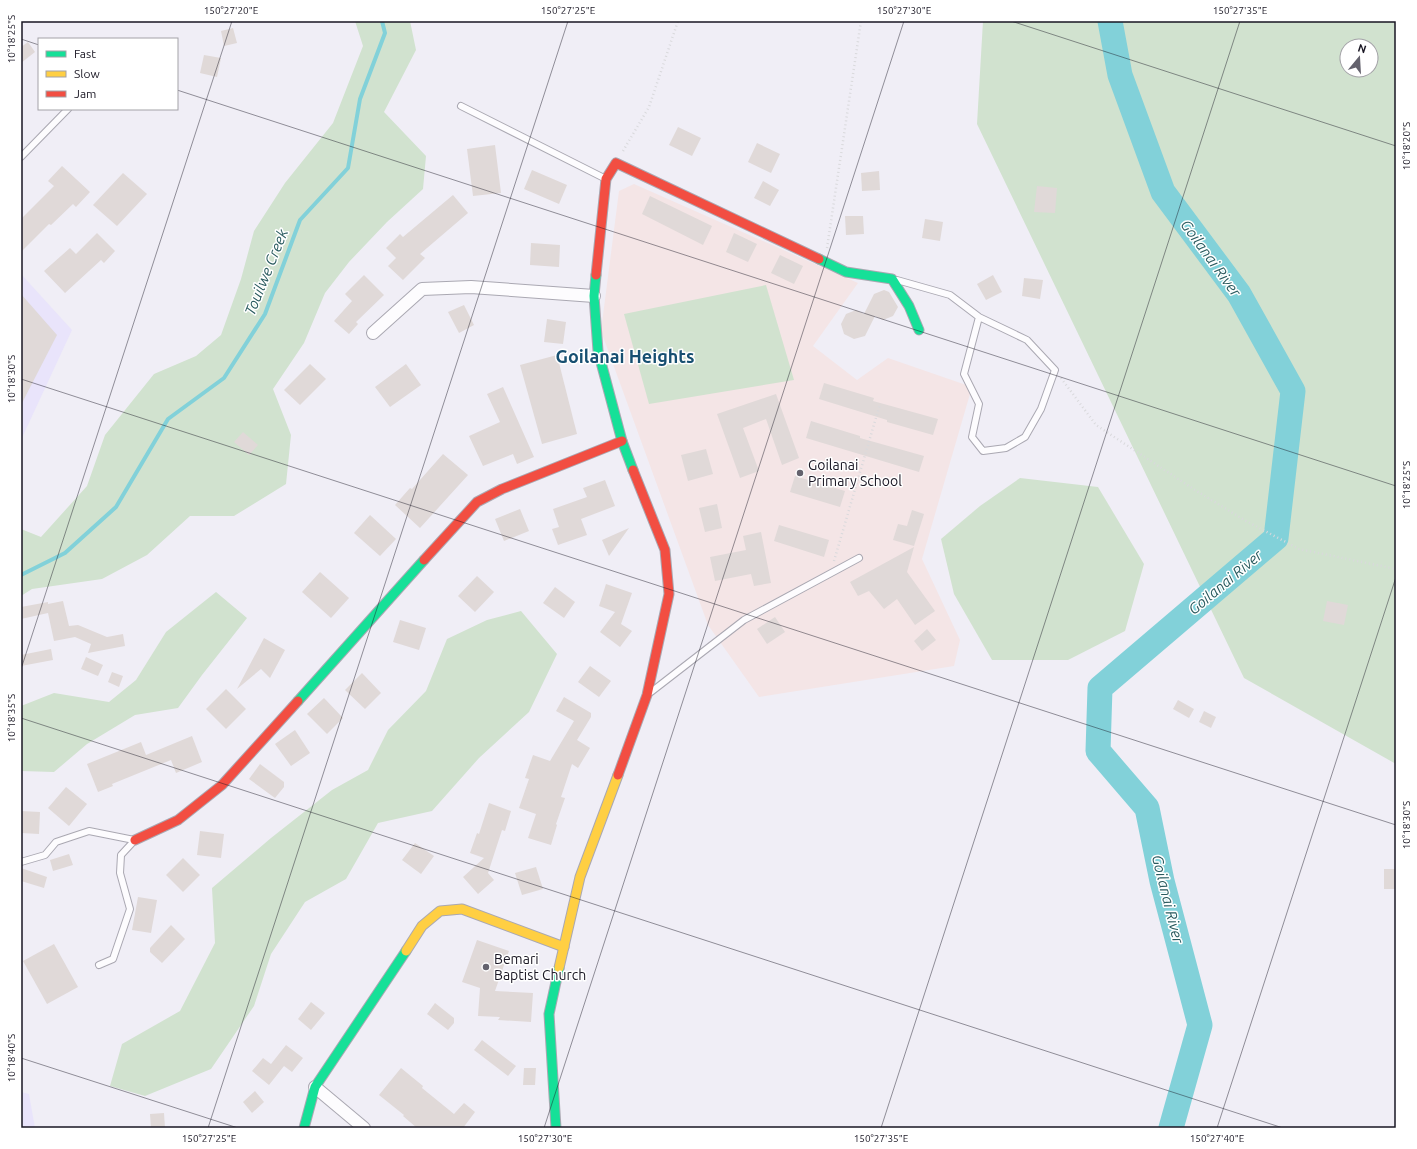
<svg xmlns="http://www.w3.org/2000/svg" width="1417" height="1149" viewBox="0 0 1417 1149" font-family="Ubuntu,sans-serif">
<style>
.built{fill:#e9e4fb}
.education{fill:#f4e5e6}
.green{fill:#d1e2cf;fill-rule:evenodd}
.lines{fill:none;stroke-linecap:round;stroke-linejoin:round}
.stream{stroke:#82d1d9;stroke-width:4}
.river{stroke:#82d1d9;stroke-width:25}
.building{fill:#e0d9d8}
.lane-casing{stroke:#aaa8b2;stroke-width:8}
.street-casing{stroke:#aaa8b2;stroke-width:14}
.fast-casing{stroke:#aaa8b2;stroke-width:11}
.slow-casing{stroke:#aaa8b2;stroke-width:11}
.jam-casing{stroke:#aaa8b2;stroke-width:11}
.path{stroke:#d9d9dc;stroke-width:2.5;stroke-dasharray:1 3;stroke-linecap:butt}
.lane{stroke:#fdfcfe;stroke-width:6}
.street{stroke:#fdfcfe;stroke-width:12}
.fast{stroke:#16e098;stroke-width:9}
.slow{stroke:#ffcf43;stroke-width:9}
.jam{stroke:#f24e42;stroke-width:9}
.ticks{fill:none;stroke:#191623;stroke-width:1;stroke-opacity:0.45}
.poi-dot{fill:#64626d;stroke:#fff;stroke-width:1.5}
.labels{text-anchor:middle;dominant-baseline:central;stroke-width:3;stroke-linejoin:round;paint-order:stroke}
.poi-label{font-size:14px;fill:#191623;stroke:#fff;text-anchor:start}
.water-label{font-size:15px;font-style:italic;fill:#2a5b5f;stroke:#fff}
.district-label{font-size:18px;font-weight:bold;fill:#174f71;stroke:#fff}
.neatline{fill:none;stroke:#191623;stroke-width:1.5}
.ticks-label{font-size:10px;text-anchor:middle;fill:#191623}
</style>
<rect width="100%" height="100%" fill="#f0eef6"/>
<!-- built -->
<g class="built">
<path d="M 21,274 L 72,330 L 21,440 Z"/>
<path d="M 21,1092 L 29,1094 L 35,1128 L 21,1128 Z"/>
</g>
<!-- education -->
<path class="education" d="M 634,184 L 858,283 L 813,346 L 857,380 L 888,358 L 972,387 L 922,559 L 960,640 L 954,666 L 759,697 L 708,625 L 601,331 L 619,191 Z"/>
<!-- green -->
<g class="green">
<path d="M 355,21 L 410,21 L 416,50 L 384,112 L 426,156 L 423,189 L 387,222 L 349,262 L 325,293 L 304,343 L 273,389 L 291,435 L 286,484 L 234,516 L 190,516 L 147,555 L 102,579 L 32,589 L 21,596 L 21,529 L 41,537 L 87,486 L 105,435 L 154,374 L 196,356 L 221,335 L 241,279 L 254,231 L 285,183 L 333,123 L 363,46 Z"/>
<path d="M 983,21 L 1396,21 L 1396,764 L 1244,678 L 977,124 ZM 1347,46 L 1371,46 L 1371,70 L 1347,70 Z"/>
<path d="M 766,285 L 794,380 L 649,404 L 624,314 Z"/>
<path d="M 1020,478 L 1098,487 L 1144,564 L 1125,631 L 1068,660 L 992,660 L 954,594 L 941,539 L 980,506 Z"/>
<path d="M 216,592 L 247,618 L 202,675 L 178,708 L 135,715 L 87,744 L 54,772 L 21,771 L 21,706 L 54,693 L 109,702 L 136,680 L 166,632 Z"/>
<path d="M 521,611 L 557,654 L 529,712 L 479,758 L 432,811 L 378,823 L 346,879 L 305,902 L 271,954 L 254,1006 L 211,1069 L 145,1096 L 110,1086 L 122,1044 L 180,1011 L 215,943 L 212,888 L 271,838 L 332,790 L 368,770 L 388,730 L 426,691 L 447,639 L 487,620 Z"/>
</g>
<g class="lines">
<!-- stream -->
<path class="stream" d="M 21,575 L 65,553 L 116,507 L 168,419 L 224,378 L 265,314 L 300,220 L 348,168 L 360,99 L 385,33 L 382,21"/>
<!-- river -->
<path class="river" d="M 1110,21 L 1120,75 L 1163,192 L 1239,294 L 1293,391 L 1276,538 L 1100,688 L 1098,751 L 1147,808 L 1162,881 L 1200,1025 L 1171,1128"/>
</g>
<!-- building -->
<g class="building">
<path d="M 233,28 L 237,43 L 224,46 L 221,31 Z"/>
<path d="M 28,42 L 35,52 L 21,63 L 21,47 Z"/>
<path d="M 204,55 L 221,58 L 217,77 L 200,73 Z"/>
<path d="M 678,127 L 701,138 L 692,156 L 669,145 Z"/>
<path d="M 757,143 L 780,154 L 771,173 L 748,162 Z"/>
<path d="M 495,145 L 501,193 L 473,196 L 467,149 Z"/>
<path d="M 62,166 L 90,192 L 76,207 L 73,204 L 51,225 L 49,224 L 21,252 L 21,219 L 54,186 L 48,181 Z"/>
<path d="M 532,170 L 567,185 L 559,204 L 524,189 Z"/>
<path d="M 879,171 L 880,190 L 862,191 L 861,173 Z"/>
<path d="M 123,173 L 147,194 L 117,226 L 93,205 Z"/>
<path d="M 763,181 L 779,190 L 770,206 L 754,198 Z"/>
<path d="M 1037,186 L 1057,188 L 1055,213 L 1034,212 Z"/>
<path d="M 453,195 L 468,213 L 420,254 L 425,258 L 403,280 L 388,266 L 396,258 L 386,248 L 400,234 L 403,237 Z"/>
<path d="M 650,196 L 712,226 L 703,245 L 642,214 Z"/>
<path d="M 845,216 L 863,216 L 864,234 L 846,235 Z"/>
<path d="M 925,219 L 943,222 L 940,241 L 922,238 Z"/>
<path d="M 97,233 L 115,251 L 104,263 L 101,260 L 65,293 L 44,271 L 70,248 L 76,254 Z"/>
<path d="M 734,233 L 757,244 L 748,262 L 726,252 Z"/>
<path d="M 531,243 L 560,245 L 559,267 L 530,265 Z"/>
<path d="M 780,255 L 803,266 L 794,284 L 771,273 Z"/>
<path d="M 364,275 L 384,295 L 356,322 L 358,324 L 349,334 L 334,321 L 352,301 L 345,294 Z"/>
<path d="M 993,275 L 1002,292 L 986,300 L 977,284 Z"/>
<path d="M 1024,278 L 1043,280 L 1040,299 L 1022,296 Z"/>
<path d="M 884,290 L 889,292 L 898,307 L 893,316 L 883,320 L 875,316 L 865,336 L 854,339 L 844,334 L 841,324 L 846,314 L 856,310 L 864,314 L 874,294 Z"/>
<path d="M 21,294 L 57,335 L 21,405 Z"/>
<path d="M 464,305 L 474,325 L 459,333 L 448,312 Z"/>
<path d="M 547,319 L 566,322 L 563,344 L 544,342 Z"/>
<path d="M 557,355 L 577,434 L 542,444 L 520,365 Z"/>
<path d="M 310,364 L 326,379 L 300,405 L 284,390 Z"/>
<path d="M 406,364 L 421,385 L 390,407 L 375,387 Z"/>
<path d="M 824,383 L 874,398 L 873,401 L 938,419 L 933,435 L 887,422 L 887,420 L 819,399 Z"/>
<path d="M 503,387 L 534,457 L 517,464 L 513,454 L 483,466 L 469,436 L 500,422 L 487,394 Z"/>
<path d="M 776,394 L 799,458 L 782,465 L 766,419 L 743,428 L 759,471 L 740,478 L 717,414 Z"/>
<path d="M 811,421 L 860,436 L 860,438 L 924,456 L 919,472 L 806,438 Z"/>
<path d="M 243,432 L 258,445 L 249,455 L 234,442 Z"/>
<path d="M 706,449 L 713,474 L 688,481 L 681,455 Z"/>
<path d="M 443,454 L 468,475 L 420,528 L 395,505 L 410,488 L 412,489 Z"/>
<path d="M 795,476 L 845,491 L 840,507 L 790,492 Z"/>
<path d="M 605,480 L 615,506 L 581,519 L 587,535 L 558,545 L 552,529 L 559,527 L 553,509 L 587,497 L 583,488 Z"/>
<path d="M 717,504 L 722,528 L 705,532 L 699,508 Z"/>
<path d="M 520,509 L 529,531 L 504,541 L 495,519 Z"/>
<path d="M 912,510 L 924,514 L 914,546 L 893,540 L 898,524 L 907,526 Z"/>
<path d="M 370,515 L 396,539 L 380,556 L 354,533 Z"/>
<path d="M 779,525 L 829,540 L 824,557 L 774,541 Z"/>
<path d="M 629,528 L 609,556 L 602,540 Z"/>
<path d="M 761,532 L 771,583 L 754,586 L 751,574 L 715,581 L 710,557 L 746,550 L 743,536 Z"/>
<path d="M 914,547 L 907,572 L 935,611 L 915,625 L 897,599 L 884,609 L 869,591 L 858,596 L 850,582 Z"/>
<path d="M 320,572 L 349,598 L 331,618 L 302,592 Z"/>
<path d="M 477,576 L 494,592 L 475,612 L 458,596 Z"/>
<path d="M 606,584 L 632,593 L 621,624 L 632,631 L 620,647 L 600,632 L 615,612 L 599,606 Z"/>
<path d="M 555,587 L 575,602 L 564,618 L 543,603 Z"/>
<path d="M 63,601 L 69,626 L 78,625 L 107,637 L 123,634 L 125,646 L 88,653 L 91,644 L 75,637 L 54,641 L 48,613 L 21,619 L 21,607 L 48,602 L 48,604 Z"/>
<path d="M 1327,601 L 1348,605 L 1344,625 L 1323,621 Z"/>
<path d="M 775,617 L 785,632 L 767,644 L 757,629 Z"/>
<path d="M 400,620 L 426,628 L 419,650 L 393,642 Z"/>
<path d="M 927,629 L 936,640 L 922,651 L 914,641 Z"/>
<path d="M 264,638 L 285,650 L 270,678 L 261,669 L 237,689 Z"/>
<path d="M 51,649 L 53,660 L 21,666 L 21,655 Z"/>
<path d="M 86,657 L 103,665 L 98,676 L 81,669 Z"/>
<path d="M 590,666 L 611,681 L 599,697 L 578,682 Z"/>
<path d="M 112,672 L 123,676 L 119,687 L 108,682 Z"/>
<path d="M 362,673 L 381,693 L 365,709 L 345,690 Z"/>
<path d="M 226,689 L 246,709 L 226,729 L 206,709 Z"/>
<path d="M 564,697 L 591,713 L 591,717 L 577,740 L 590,748 L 578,768 L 572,764 L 561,797 L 565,798 L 556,824 L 557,825 L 551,845 L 528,838 L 536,814 L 519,808 L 529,779 L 525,778 L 533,755 L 550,761 L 574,721 L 556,711 Z"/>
<path d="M 324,698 L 343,718 L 327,734 L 307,714 Z"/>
<path d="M 1178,700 L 1194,709 L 1189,718 L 1173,709 Z"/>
<path d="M 1204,711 L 1216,717 L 1211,728 L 1199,722 Z"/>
<path d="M 295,730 L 310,753 L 291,766 L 275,744 Z"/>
<path d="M 192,736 L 202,762 L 176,773 L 171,760 L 112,784 L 113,786 L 98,792 L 87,764 L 141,742 L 146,755 Z"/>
<path d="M 260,764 L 284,782 L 284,787 L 275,798 L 249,779 Z"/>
<path d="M 66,787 L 87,804 L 69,826 L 48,808 Z"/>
<path d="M 489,803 L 511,811 L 505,831 L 502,830 L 488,873 L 494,880 L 478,894 L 463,877 L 484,858 L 470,853 L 477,833 L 479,834 Z"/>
<path d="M 21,811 L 40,812 L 39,834 L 21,833 Z"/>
<path d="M 200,831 L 224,834 L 221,858 L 197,855 Z"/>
<path d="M 415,843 L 434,856 L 421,874 L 402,860 Z"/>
<path d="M 69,854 L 73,865 L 53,871 L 50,860 Z"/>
<path d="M 183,858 L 200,875 L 183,892 L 166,875 Z"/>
<path d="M 536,867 L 543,889 L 522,895 L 515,873 Z"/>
<path d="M 21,868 L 47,877 L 44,888 L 21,881 Z"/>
<rect x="1384" y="869" width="12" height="20"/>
<path d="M 138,897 L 157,900 L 151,933 L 132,930 Z"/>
<path d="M 171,925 L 185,939 L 162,963 L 150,952 L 150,948 Z"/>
<path d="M 477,940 L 509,951 L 495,991 L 533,993 L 531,1022 L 498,1020 L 500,1017 L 478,1016 L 480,988 L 462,982 Z"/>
<path d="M 54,944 L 78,987 L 47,1004 L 23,961 Z"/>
<path d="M 311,1002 L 325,1013 L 311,1030 L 298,1019 Z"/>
<path d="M 435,1003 L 454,1018 L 454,1023 L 448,1030 L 427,1014 Z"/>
<path d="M 482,1040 L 516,1066 L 508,1076 L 474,1050 Z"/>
<path d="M 286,1045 L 303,1058 L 292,1072 L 284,1066 L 269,1085 L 252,1071 L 263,1058 L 271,1064 Z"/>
<path d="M 401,1068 L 423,1086 L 422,1088 L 454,1114 L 464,1103 L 475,1112 L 463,1128 L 417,1128 L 403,1116 L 404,1115 L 379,1095 Z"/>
<path d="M 524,1068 L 536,1068 L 535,1085 L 523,1085 Z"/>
<path d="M 255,1091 L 264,1102 L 252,1113 L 243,1102 Z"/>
<path d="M 164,1113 L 165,1128 L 151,1128 L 150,1114 Z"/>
</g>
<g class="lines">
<defs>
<g id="lane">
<path d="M 461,106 L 606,179"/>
<path d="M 21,157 L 68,109"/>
<path d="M 897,280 L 950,295 L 979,317 L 1027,340 L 1055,370 L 1041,409 L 1025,437 L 1006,448 L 983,451 L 972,437 L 979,404 L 964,374 L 979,317"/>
<path d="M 651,692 L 744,620 L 859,558"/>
<path d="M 21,862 L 45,855 L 56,842 L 89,831 L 134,840"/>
<path d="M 99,965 L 113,959 L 130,909 L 120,873 L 121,855 L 134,841"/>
</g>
<g id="street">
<path d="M 373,333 L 422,289 L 471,287 L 594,296"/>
<path d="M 315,1087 L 364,1128"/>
</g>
<g id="fast">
<path d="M 819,259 L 846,272 L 892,279 L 909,306 L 919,330"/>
<path d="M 596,275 L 594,296 L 598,351 L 622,441 L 633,470"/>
<path d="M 298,701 L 424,560"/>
<path d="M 304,1128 L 315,1087 L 406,951"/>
<path d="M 556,1128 L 549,1014 L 559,968"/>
</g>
<g id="slow">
<path d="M 406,951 L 422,926 L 440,911 L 462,909 L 564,947"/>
<path d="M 559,968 L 580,877 L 618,775"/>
</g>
<g id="jam">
<path d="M 596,275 L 606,179 L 616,163 L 819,259"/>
<path d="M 424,560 L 477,502 L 502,489 L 622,441"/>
<path d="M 618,775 L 647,695 L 669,594 L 665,550 L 633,470"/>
<path d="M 135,840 L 178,820 L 222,785 L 298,701"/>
</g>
</defs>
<!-- lane casing -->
<use href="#lane" class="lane-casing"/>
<!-- street casing -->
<use href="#street" class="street-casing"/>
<!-- fast casing -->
<use href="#fast" class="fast-casing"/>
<!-- slow casing -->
<use href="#slow" class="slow-casing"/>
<!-- jam casing -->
<use href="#jam" class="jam-casing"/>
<!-- path -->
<g class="path">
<path d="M 623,151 L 649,107 L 678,21"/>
<path d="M 827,248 L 861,21"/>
<path d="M 1061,378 L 1096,425 L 1195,490 L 1246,521 L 1299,549 L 1396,569"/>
<path d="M 834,561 L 880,404"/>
</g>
<!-- lane -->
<use href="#lane" class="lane"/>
<!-- street -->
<use href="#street" class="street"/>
<!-- fast -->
<use href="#fast" class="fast"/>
<!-- slow -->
<use href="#slow" class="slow"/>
<!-- jam -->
<use href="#jam" class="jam"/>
</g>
<!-- ticks -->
<path class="ticks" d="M 1011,21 L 1396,146M 21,39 L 39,45M 177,90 L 1396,486M 21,379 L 1396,825M 21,669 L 232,21M 21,718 L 1283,1128M 21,1058 L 238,1128M 208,1128 L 568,21M 544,1128 L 904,21M 881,1128 L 1240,21M 1217,1128 L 1396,577"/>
<!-- markers -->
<g class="poi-dot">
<circle cx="800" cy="473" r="4"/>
<circle cx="486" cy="967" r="4"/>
</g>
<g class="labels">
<!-- poi labels -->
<g class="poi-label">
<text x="808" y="465">Goilanai<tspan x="808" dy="16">Primary School</tspan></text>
<text x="494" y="959">Bemari<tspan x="494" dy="16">Baptist Church</tspan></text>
</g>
<!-- water labels -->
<g class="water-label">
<text transform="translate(1211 258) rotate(54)">Goilanai River</text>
<text transform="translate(266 272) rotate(-68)">Touilwe Creek</text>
<text transform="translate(1225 582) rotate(-40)">Goilanai River</text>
<text transform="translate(1168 899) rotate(76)">Goilanai River</text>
</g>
<!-- district labels -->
<g class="district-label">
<text x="625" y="356">Goilanai Heights</text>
</g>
</g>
<!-- border -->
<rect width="1417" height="1149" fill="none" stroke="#ffffff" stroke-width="44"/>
<!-- legend -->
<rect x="38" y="38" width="140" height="72" fill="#ffffff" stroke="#a3a2a7"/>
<rect x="46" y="51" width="20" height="6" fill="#16e098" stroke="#a3a2a7"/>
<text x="74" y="58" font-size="12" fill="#191623">Fast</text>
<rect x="46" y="71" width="20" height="6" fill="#ffcf43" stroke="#a3a2a7"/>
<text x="74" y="78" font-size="12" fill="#191623">Slow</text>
<rect x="46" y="91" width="20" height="6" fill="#f24e42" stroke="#a3a2a7"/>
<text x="74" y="98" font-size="12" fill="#191623">Jam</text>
<!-- north arrow -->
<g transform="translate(1359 58) rotate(18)"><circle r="19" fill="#ffffff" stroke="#a3a2a7"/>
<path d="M0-3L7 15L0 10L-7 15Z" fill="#64626d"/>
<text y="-6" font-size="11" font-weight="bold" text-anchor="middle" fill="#191623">N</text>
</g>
<rect x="22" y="22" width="1373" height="1105" class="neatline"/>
<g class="ticks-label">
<text x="231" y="14">150°27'20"E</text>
<text x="568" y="14">150°27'25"E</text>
<text x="904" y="14">150°27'30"E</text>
<text x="1240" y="14">150°27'35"E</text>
<text transform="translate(11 39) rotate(-90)" y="4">10°18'25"S</text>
<text transform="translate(1406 146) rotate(-90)" y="4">10°18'20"S</text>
<text transform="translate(11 379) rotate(-90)" y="4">10°18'30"S</text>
<text transform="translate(1406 485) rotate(-90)" y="4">10°18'25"S</text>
<text transform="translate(11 718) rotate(-90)" y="4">10°18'35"S</text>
<text transform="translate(1406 825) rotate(-90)" y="4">10°18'30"S</text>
<text transform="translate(11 1058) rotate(-90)" y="4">10°18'40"S</text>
<text x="209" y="1142">150°27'25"E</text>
<text x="545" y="1142">150°27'30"E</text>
<text x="881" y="1142">150°27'35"E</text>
<text x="1217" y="1142">150°27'40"E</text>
</g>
</svg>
